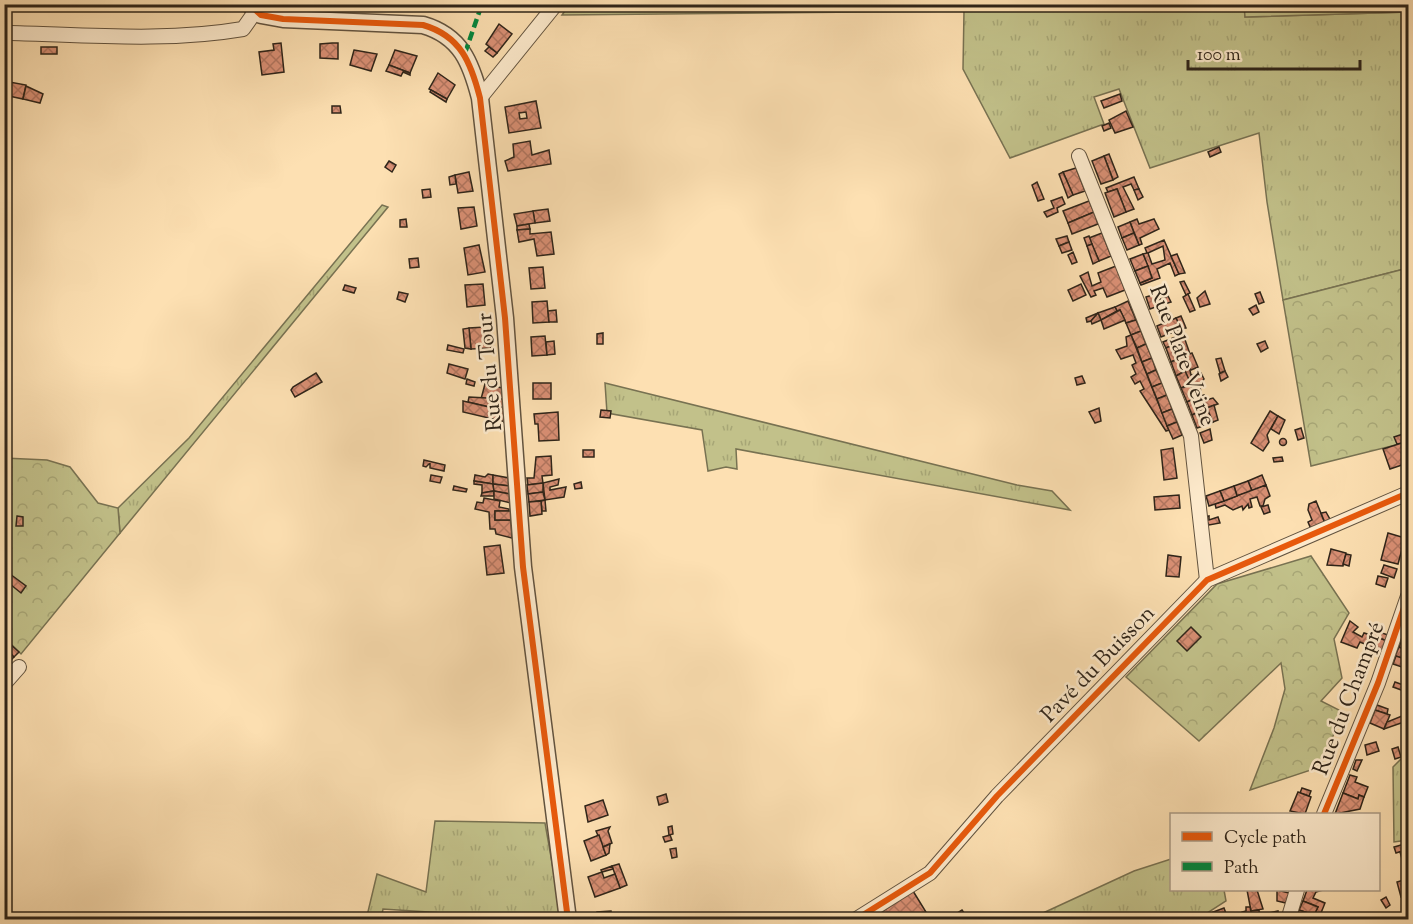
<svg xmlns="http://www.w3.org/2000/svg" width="1413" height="924" viewBox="0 0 1413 924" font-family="'Sorts Mill Goudy',serif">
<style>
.grass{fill:url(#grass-tufts);stroke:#787252;stroke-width:1.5}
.forest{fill:url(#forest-crowns);stroke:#787252;stroke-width:1.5}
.building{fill:url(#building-cross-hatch);stroke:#2e2419;stroke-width:1.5;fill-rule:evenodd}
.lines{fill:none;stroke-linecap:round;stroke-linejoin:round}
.minor-casing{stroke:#62533f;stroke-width:16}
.tertiary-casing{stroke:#62533f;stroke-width:19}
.minor{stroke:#feebcd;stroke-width:14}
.tertiary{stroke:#feebcd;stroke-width:16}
.quiet{stroke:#00873e;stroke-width:4.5;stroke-dasharray:9 4.5;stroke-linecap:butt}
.cycleway-casing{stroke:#feebcd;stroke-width:10}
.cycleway{stroke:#e8590c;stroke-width:6}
.labels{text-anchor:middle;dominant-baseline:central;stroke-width:5;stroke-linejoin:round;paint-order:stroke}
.street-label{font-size:22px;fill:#2e2419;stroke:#feebcd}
</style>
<defs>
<pattern id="grass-tufts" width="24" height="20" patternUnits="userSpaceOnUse" patternTransform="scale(1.5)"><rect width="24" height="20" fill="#c2c18a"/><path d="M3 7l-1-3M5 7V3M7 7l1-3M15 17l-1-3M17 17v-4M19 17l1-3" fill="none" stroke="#a7a676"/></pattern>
<pattern id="forest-crowns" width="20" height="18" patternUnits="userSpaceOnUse" patternTransform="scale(1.5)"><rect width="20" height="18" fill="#c2c18a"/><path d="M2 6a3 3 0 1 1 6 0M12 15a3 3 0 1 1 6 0" fill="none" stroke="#a7a676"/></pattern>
<pattern id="building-cross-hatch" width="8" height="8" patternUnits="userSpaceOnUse" patternTransform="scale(1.5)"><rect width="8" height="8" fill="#da9075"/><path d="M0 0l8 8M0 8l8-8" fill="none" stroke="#b1755f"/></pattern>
</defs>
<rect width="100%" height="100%" fill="#fde0b2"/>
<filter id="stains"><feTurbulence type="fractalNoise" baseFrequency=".00333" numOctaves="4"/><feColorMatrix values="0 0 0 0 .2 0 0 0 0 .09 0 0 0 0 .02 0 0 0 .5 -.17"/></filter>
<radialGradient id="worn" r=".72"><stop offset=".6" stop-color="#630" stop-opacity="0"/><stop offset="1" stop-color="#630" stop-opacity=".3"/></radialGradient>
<!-- grass -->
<g class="grass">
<path d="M 570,4 L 1244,4 L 1245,17 L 1408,12 L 1408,268 L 1283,300 L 1267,202 L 1259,133 L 1150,168 L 1119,89 L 1094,97 L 1104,124 L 1010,158 L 963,69 L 964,11 L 562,15 Z"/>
<path d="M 382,205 L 388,207 L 120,533 L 118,508 L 189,438 Z"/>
<path d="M 605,383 L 1017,485 L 1052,491 L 1070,510 L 736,449 L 737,469 L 726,467 L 708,471 L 702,430 L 607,413 Z"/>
<path d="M 1407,725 L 1408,725 L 1408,840 L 1394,842 L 1393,767 L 1408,752 Z"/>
<path d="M 435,821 L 545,823 L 562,919 L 460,919 L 459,914 L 383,909 L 381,919 L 366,920 L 377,874 L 426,892 Z"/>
<path d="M 1171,859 L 1172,890 L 1224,890 L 1226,901 L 1198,919 L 1030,919 L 1134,871 Z"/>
</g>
<!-- forest -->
<g class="forest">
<path d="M 1408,4 L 1408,12 L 1245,17 L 1244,5 Z"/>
<path d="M 273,5 L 319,5 L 319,12 L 288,10 Z"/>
<path d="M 1408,268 L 1408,442 L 1311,466 L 1283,300 Z"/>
<path d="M 4,458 L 47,460 L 70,467 L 98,503 L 118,508 L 120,533 L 21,654 L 5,638 Z"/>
<path d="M 1311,556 L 1349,613 L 1334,639 L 1342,678 L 1321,701 L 1343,712 L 1320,767 L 1250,790 L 1274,728 L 1285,689 L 1281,663 L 1199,741 L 1126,677 L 1217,584 Z"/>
</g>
<!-- building -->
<g class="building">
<path d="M 499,24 L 512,34 L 497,53 L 486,44 Z"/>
<path d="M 281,43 L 284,72 L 262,75 L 259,52 L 274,50 L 273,44 Z"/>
<path d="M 332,43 L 338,43 L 338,59 L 320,58 L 320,44 Z"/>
<rect x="41" y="47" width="16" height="7"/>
<path d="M 489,47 L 497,53 L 493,57 L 485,51 Z"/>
<path d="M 354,50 L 377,54 L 371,71 L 350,65 Z"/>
<path d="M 395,50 L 417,56 L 410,73 L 389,65 Z"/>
<path d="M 389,65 L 410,73 L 410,75 L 403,72 L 401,76 L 386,71 Z"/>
<path d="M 438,73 L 455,85 L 447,99 L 429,89 Z"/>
<path d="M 4,81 L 26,85 L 23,99 L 4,95 Z"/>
<path d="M 26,86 L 43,94 L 40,103 L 23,99 Z"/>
<path d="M 431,90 L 447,99 L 446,102 L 430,92 Z"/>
<path d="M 1120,94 L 1122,101 L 1104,108 L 1101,101 Z"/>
<path d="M 536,101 L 541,128 L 509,133 L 505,107 ZM 526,112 L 527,118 L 520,119 L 519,113 Z"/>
<path d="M 332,106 L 340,106 L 341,113 L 332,113 Z"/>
<path d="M 1126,111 L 1133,127 L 1115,133 L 1109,120 Z"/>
<path d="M 1109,123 L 1111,128 L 1104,131 L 1102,126 Z"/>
<path d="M 530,141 L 532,155 L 549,150 L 551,164 L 508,171 L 505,161 L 514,157 L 513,144 Z"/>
<path d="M 1219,147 L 1221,152 L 1210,157 L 1208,152 Z"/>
<path d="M 1109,154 L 1118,177 L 1113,180 L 1104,156 Z"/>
<path d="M 1104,156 L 1113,180 L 1101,184 L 1092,161 Z"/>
<path d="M 389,161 L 396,165 L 392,172 L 385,167 Z"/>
<path d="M 1076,168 L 1085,191 L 1073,195 L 1063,172 Z"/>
<path d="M 469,172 L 473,191 L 458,193 L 455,175 Z"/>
<path d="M 1063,172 L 1073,195 L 1068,198 L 1059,174 Z"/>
<path d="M 455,175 L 456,184 L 450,185 L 449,177 Z"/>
<path d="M 1134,177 L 1139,189 L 1134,190 L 1131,184 L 1123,187 L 1134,209 L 1126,212 L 1117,189 L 1108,192 L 1106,188 Z"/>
<path d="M 1037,182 L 1044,199 L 1038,201 L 1032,185 Z"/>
<path d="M 430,189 L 431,197 L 423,198 L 422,190 Z"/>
<path d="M 1117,189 L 1126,212 L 1114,217 L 1105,193 Z"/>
<path d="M 1139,189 L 1143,197 L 1138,200 L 1134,190 Z"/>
<path d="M 1062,197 L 1065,204 L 1057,208 L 1058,212 L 1047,217 L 1044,212 L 1054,208 L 1051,201 Z"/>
<path d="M 1089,201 L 1094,212 L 1068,223 L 1063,211 Z"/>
<path d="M 474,207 L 477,226 L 461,229 L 458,208 Z"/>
<path d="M 548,209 L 550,221 L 535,223 L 533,211 Z"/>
<path d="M 533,211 L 535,223 L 517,226 L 514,214 Z"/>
<path d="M 1094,212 L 1098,224 L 1072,234 L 1068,223 Z"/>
<path d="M 406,219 L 407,227 L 400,227 L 400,220 Z"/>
<path d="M 1137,219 L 1139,224 L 1154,219 L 1159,229 L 1140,238 L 1142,244 L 1139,245 L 1130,222 Z"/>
<path d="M 1130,222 L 1134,233 L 1122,238 L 1118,227 Z"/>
<path d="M 529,224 L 530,229 L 517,230 L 517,226 Z"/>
<path d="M 530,229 L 530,234 L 551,232 L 554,254 L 537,256 L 534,239 L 519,242 L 517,230 Z"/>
<path d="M 1102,233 L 1111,256 L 1099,261 L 1089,238 Z"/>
<path d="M 1134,233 L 1139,245 L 1127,250 L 1122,238 Z"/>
<path d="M 1067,236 L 1069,242 L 1059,246 L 1056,239 Z"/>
<path d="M 1089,236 L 1092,244 L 1087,246 L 1084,238 Z"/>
<path d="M 1164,240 L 1179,274 L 1175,276 L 1170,263 L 1157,269 L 1160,278 L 1141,285 L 1140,283 L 1152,278 L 1143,254 L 1147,253 L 1145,248 ZM 1163,246 L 1165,260 L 1152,264 L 1148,253 Z"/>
<path d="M 1069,242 L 1072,250 L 1062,253 L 1059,246 Z"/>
<path d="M 1092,244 L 1099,261 L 1093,264 L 1087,246 Z"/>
<path d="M 479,245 L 485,272 L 468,275 L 464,248 Z"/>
<path d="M 1073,252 L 1077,262 L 1072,264 L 1068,255 Z"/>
<path d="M 1143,254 L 1148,266 L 1135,271 L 1130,259 Z"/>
<path d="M 1177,254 L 1185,273 L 1179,274 L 1171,256 Z"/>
<path d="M 418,258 L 419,267 L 410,268 L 409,259 Z"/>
<path d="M 1116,266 L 1125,290 L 1107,297 L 1103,288 L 1094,291 L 1096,295 L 1091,297 L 1080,276 L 1088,272 L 1092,286 L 1101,282 L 1098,273 Z"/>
<path d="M 1148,266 L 1152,278 L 1140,283 L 1135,271 Z"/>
<path d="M 543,267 L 545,288 L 531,289 L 529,268 Z"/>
<path d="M 1184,281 L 1190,293 L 1186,295 L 1180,282 Z"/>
<path d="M 483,284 L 485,305 L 467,307 L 465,285 Z"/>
<path d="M 1081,284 L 1086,295 L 1073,301 L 1068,290 Z"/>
<path d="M 345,285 L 356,288 L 354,293 L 343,290 Z"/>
<path d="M 1205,291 L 1210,304 L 1200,307 L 1197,298 Z"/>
<path d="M 399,292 L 408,294 L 405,302 L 397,299 Z"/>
<path d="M 1260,292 L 1264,302 L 1259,304 L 1255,294 Z"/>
<path d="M 1156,294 L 1161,305 L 1150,309 L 1146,297 Z"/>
<path d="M 1188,294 L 1195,310 L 1190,312 L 1183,297 Z"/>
<path d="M 1168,296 L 1171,302 L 1161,305 L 1158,300 Z"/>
<path d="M 547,301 L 549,322 L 533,323 L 532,302 Z"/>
<path d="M 1128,301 L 1136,320 L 1126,323 L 1120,310 L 1117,311 L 1115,307 Z"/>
<path d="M 1256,305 L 1259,312 L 1253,315 L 1249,309 Z"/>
<path d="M 1115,307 L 1117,311 L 1101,320 L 1098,313 Z"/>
<path d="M 556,310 L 557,322 L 549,322 L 548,311 Z"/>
<path d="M 1120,310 L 1125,320 L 1104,329 L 1101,320 Z"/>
<path d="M 1098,313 L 1091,321 L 1087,322 L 1086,318 Z"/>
<path d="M 1098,313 L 1101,320 L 1092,324 L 1091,321 Z"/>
<path d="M 1181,316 L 1186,328 L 1181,329 L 1176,318 Z"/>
<path d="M 1176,318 L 1181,329 L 1161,337 L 1157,326 Z"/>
<path d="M 1136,320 L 1141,331 L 1131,335 L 1126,323 Z"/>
<path d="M 485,327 L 485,340 L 491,340 L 491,348 L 471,349 L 469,328 Z"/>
<path d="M 469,328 L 471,349 L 465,348 L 463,329 Z"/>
<path d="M 1141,331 L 1146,344 L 1137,348 L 1131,335 Z"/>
<path d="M 603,333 L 603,344 L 597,344 L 597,334 Z"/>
<path d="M 1183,334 L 1190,354 L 1180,358 L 1175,344 L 1166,348 L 1163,342 Z"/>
<path d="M 1131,335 L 1169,430 L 1166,431 L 1140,391 L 1144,389 L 1140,381 L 1135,384 L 1131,377 L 1136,374 L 1132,365 L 1136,363 L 1133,355 L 1121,359 L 1116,350 L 1127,346 L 1126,337 Z"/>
<path d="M 545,336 L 547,355 L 532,356 L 531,337 Z"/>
<path d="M 554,341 L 555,354 L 547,355 L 546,342 Z"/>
<path d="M 1265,341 L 1268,348 L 1261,352 L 1257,344 Z"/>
<path d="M 1146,344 L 1152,358 L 1142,362 L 1137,348 Z"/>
<path d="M 1175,344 L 1180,358 L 1171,362 L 1166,348 Z"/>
<path d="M 448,345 L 464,349 L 463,353 L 447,350 Z"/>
<path d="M 1192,353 L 1198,367 L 1191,370 L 1189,366 L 1184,368 L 1180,358 Z"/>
<path d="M 1152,358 L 1156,370 L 1147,374 L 1142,362 Z"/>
<path d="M 1180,358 L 1185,371 L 1176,376 L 1171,362 Z"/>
<path d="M 1221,358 L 1225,371 L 1220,373 L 1216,359 Z"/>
<path d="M 449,364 L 468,369 L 465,379 L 447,373 Z"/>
<path d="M 1189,366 L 1191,375 L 1201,373 L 1204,379 L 1200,385 L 1201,396 L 1204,395 L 1206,400 L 1213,398 L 1218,404 L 1207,408 L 1213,422 L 1206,425 L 1184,368 Z"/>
<path d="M 1156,370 L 1162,383 L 1152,387 L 1147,374 Z"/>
<path d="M 1185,371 L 1191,384 L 1181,388 L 1176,376 Z"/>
<path d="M 1225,371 L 1228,377 L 1221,381 L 1219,374 Z"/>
<path d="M 316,373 L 322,382 L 295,397 L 291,390 L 293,387 Z"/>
<path d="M 1082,376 L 1085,383 L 1077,385 L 1075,378 Z"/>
<path d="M 467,379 L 475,382 L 474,386 L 466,384 Z"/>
<rect x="533" y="383" width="18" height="16"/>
<path d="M 1162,383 L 1167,395 L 1157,399 L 1152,387 Z"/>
<path d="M 485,384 L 503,388 L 505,399 L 481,399 Z"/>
<path d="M 1191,385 L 1196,398 L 1187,402 L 1181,388 Z"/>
<path d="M 1167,395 L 1172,409 L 1162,413 L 1157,399 Z"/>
<path d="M 469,397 L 505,399 L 505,407 L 489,407 L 468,402 Z"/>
<path d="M 1196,398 L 1201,411 L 1192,415 L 1187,402 Z"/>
<path d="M 463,401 L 489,407 L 505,407 L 506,422 L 463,412 Z"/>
<path d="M 1214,405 L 1218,420 L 1213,422 L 1207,408 Z"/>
<path d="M 1099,408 L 1101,421 L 1095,423 L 1089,412 Z"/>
<path d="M 1172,409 L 1177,422 L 1167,426 L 1162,413 Z"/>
<path d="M 601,410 L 611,411 L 610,418 L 600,417 Z"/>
<path d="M 1201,411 L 1206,425 L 1197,428 L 1192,415 Z"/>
<path d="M 1270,411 L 1278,416 L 1267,435 L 1269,442 L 1263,451 L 1251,443 Z"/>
<path d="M 558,412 L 559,440 L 539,441 L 538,424 L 535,424 L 534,414 Z"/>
<path d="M 1278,416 L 1285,420 L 1279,434 L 1271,429 Z"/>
<path d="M 1177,422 L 1182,435 L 1173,439 L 1167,426 Z"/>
<path d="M 1301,428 L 1304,438 L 1298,440 L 1295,430 Z"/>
<path d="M 1210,429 L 1212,440 L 1204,443 L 1200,433 Z"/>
<path d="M 1406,433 L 1408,442 L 1397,444 L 1394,437 Z"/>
<circle cx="1283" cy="442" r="3.5"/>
<path d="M 1408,441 L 1408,463 L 1390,469 L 1383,449 Z"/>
<path d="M 1173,448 L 1177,478 L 1164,480 L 1161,450 Z"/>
<rect x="583" y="450" width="11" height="7"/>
<path d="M 551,456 L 552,475 L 542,476 L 543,483 L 528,485 L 527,478 L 534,478 L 536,457 Z"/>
<path d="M 1282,457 L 1283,461 L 1274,462 L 1273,458 Z"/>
<path d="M 424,460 L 445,465 L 444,471 L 430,468 L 430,463 L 426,467 L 423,466 Z"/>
<path d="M 488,474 L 493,475 L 493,484 L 474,481 L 475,475 L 485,477 Z"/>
<path d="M 431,475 L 442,477 L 440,483 L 430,481 Z"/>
<path d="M 493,475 L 509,478 L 510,486 L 493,484 Z"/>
<path d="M 1262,475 L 1266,485 L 1252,491 L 1248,481 Z"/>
<path d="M 559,479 L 558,485 L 550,487 L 550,490 L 566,487 L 564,497 L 545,500 L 543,483 Z"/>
<path d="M 474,481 L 493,484 L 494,491 L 482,493 L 482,485 L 474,484 Z"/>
<path d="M 1248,481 L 1252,491 L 1237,496 L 1234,486 Z"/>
<path d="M 581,482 L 582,488 L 575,489 L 574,484 Z"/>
<path d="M 543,483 L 543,492 L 528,494 L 527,485 Z"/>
<path d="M 493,484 L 510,486 L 510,494 L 494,491 Z"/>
<path d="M 1266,485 L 1270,496 L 1265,499 L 1263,506 L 1260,506 L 1257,497 L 1250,499 L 1252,507 L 1249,508 L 1248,504 L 1243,510 L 1242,506 L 1233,510 L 1225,505 L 1216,508 L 1215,504 Z"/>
<path d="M 454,486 L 467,489 L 466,492 L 453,490 Z"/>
<path d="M 1234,486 L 1237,496 L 1224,501 L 1220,491 Z"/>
<path d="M 494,491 L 494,496 L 481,496 L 482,493 Z"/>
<path d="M 494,491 L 510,494 L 511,503 L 494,499 Z"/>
<path d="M 1220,491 L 1224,501 L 1209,506 L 1206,496 Z"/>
<path d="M 543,492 L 545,500 L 529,502 L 528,494 Z"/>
<path d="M 1179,495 L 1180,508 L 1155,510 L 1154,497 Z"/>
<path d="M 484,498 L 500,501 L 499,507 L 509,509 L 509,511 L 495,511 L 495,520 L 511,520 L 512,538 L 496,534 L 495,529 L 490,529 L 489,512 L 475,509 L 477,502 L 483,503 Z"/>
<path d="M 545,500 L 546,511 L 542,511 L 541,501 Z"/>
<path d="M 541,501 L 542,514 L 530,516 L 529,502 Z"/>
<path d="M 1316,501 L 1325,523 L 1311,529 L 1308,522 L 1312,520 L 1308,510 L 1309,504 Z"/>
<path d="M 1268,505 L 1270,512 L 1264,514 L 1261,507 Z"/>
<rect x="495" y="511" width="16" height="9"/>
<path d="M 1326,512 L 1331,521 L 1325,523 L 1321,513 Z"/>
<path d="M 17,516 L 23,517 L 23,526 L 16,526 Z"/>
<path d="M 1209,516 L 1209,520 L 1218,517 L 1220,523 L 1209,525 L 1204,517 Z"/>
<path d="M 1388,533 L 1405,538 L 1398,564 L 1381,560 Z"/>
<path d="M 500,545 L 504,573 L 487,575 L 484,547 Z"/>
<path d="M 1331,549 L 1346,553 L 1343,566 L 1327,565 Z"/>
<path d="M 1346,554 L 1351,555 L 1349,566 L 1343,564 Z"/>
<path d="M 1168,555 L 1181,557 L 1179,577 L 1166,576 Z"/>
<path d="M 1384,565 L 1397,569 L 1394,578 L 1381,573 Z"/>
<path d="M 10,574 L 26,586 L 21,593 L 5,580 Z"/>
<path d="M 1378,576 L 1388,578 L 1385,587 L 1376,584 Z"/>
<path d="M 1350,621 L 1358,627 L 1353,632 L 1362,637 L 1364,633 L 1371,635 L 1367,645 L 1360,642 L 1357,648 L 1341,642 Z"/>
<path d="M 1191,627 L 1201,637 L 1187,651 L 1177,641 Z"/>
<path d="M 1373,630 L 1388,635 L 1387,641 L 1371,635 Z"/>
<path d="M 1405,631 L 1408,633 L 1408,642 L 1402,639 Z"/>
<path d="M 1371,635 L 1387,641 L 1383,651 L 1367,645 Z"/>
<path d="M 4,639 L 10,644 L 6,648 L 14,657 L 9,662 L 4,658 Z"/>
<path d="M 1402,639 L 1408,642 L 1408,651 L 1399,647 Z"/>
<path d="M 10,644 L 19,652 L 14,657 L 6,648 Z"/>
<path d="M 1399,647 L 1408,651 L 1408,660 L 1395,656 Z"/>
<path d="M 1396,656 L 1408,660 L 1408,669 L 1393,664 Z"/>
<path d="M 1395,682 L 1406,686 L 1404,691 L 1393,687 Z"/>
<path d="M 1377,705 L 1388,709 L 1387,714 L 1375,710 Z"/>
<path d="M 1375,710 L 1390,715 L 1384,729 L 1370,723 Z"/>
<path d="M 1402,716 L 1404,722 L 1384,729 L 1387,722 Z"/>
<path d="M 1376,742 L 1379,751 L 1367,755 L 1365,745 Z"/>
<path d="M 1398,747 L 1401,757 L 1395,759 L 1392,749 Z"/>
<path d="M 1356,760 L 1362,760 L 1357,771 L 1353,769 Z"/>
<path d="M 1350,775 L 1357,777 L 1355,782 L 1368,787 L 1364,797 L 1359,795 L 1358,799 L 1343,793 Z"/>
<path d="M 1302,788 L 1311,791 L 1309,796 L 1300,793 Z"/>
<path d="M 1298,792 L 1311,797 L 1305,814 L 1290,811 Z"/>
<path d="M 1343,793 L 1358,799 L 1359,795 L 1364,797 L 1360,809 L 1335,814 Z"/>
<path d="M 666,794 L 668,802 L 659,805 L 657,797 Z"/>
<path d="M 603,800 L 608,815 L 588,822 L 585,806 Z"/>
<path d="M 672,826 L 673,834 L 669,835 L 668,827 Z"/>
<path d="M 610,827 L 608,831 L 612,843 L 603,847 L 596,831 Z"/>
<path d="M 599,835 L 606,855 L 591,861 L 584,841 Z"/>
<path d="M 670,835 L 672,840 L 665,842 L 663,837 Z"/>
<path d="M 1408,843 L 1408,852 L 1408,849 L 1396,853 L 1394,847 Z"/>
<path d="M 610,844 L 609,853 L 606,855 L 603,847 Z"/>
<path d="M 676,848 L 677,857 L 672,858 L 670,849 Z"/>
<path d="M 1408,849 L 1408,864 L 1404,866 L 1400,852 Z"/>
<path d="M 619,864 L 627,885 L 620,888 L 612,866 Z"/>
<path d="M 612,866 L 613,869 L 602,872 L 601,870 Z"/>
<path d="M 602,872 L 604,878 L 615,874 L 620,888 L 595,897 L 588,877 Z"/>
<path d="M 1404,880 L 1408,895 L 1401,897 L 1397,882 Z"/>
<path d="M 1247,890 L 1257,890 L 1263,909 L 1251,911 Z"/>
<path d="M 1277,890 L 1293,894 L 1290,901 L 1287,900 L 1286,903 L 1277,901 Z"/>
<path d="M 1307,890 L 1323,890 L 1316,892 L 1313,898 L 1325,903 L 1319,918 L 1314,915 L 1318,907 L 1303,901 Z"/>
<path d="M 913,891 L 926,912 L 915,920 L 871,919 Z"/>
<path d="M 1386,897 L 1390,905 L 1386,908 L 1381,900 Z"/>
<path d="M 1303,901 L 1318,907 L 1314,915 L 1299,910 Z"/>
<path d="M 1246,907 L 1250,907 L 1253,920 L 1243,920 L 1242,912 L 1246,911 Z"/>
<path d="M 1224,908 L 1227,916 L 1210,920 L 1208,914 Z"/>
<path d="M 962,910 L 969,920 L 946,920 Z"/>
<path d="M 1259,910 L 1260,920 L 1253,920 L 1251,911 Z"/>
<path d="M 1299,910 L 1314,915 L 1313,920 L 1295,920 Z"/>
<path d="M 611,911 L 612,920 L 597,920 L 597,912 Z"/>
<path d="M 1278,911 L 1279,919 L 1262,920 L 1265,914 Z"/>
<path d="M 387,913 L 450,916 L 450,920 L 387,920 Z"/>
<path d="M 1340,913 L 1344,920 L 1330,920 L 1330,919 Z"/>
</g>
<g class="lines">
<defs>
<g id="minor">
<path d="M 11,33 C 88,35 167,42 243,29 L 255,12"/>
<path d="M 480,98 L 556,4"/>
<path d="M 1079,156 L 1191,436 L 1207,580"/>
<path d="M 4,684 L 19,667"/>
<path d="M 1324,814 L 1378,683 L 1408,596"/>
<path d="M 855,920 L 930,873 L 997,796 L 1207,580 L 1408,493"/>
<path d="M 1288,920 L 1297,890"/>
</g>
<path id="tertiary" d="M 249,4 L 261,15 L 283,19 L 423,25 C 461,36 471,63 480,98 L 505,318 L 523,567 L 568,920"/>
</defs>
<!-- minor casing -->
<use href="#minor" class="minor-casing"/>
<!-- tertiary casing -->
<use href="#tertiary" class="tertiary-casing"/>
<!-- minor -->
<use href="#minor" class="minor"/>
<!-- tertiary -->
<use href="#tertiary" class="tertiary"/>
<!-- quiet -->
<g class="quiet">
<path d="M 4,31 L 11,33"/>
<path d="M 465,53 L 482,4"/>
</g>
<defs>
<g id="cycleway">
<path d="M 249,4 L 261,15 L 283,19 L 423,25 C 461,36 471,63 480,98 L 505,318 L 523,567 L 568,920"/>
<path d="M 1324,814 L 1378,683 L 1408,596"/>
<path d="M 855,920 L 930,873 L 997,796 L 1207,580 L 1408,493"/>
</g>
</defs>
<!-- cycleway casing -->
<use href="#cycleway" class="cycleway-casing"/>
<!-- cycleway -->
<use href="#cycleway" class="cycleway"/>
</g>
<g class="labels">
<!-- street labels -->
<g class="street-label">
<text transform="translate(1181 356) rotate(69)">Rue Plate Veine</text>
<text transform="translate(491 372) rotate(-95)">Rue du Tour</text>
<text transform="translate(1099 665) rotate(-46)">Pavé du Buisson</text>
<text transform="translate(1350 699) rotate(-69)">Rue du Champré</text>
</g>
</g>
<!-- margin -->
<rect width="1413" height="924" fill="none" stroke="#fde0b2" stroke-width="24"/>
<rect x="6" y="6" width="1401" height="912" fill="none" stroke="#2e2419" stroke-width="3"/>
<rect x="12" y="12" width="1389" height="900" fill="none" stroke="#2e2419" stroke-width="1.5"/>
<!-- legend -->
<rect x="1170" y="813" width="210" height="78" fill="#feebcd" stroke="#ab9b85" stroke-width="1.5"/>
<rect x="1182" y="832" width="30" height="9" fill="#e8590c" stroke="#ab9b85" stroke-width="1.5"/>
<text x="1224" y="843" font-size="18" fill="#2e2419">Cycle path</text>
<rect x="1182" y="862" width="30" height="9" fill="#00873e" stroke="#ab9b85" stroke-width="1.5"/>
<text x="1224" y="873" font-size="18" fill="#2e2419">Path</text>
<!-- scale -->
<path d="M1188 60v9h172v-9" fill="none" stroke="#2e2419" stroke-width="3"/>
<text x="1197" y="60" font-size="18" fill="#2e2419" stroke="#feebcd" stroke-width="4.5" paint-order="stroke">100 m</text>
<rect width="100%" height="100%" filter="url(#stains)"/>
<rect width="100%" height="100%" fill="url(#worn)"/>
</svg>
